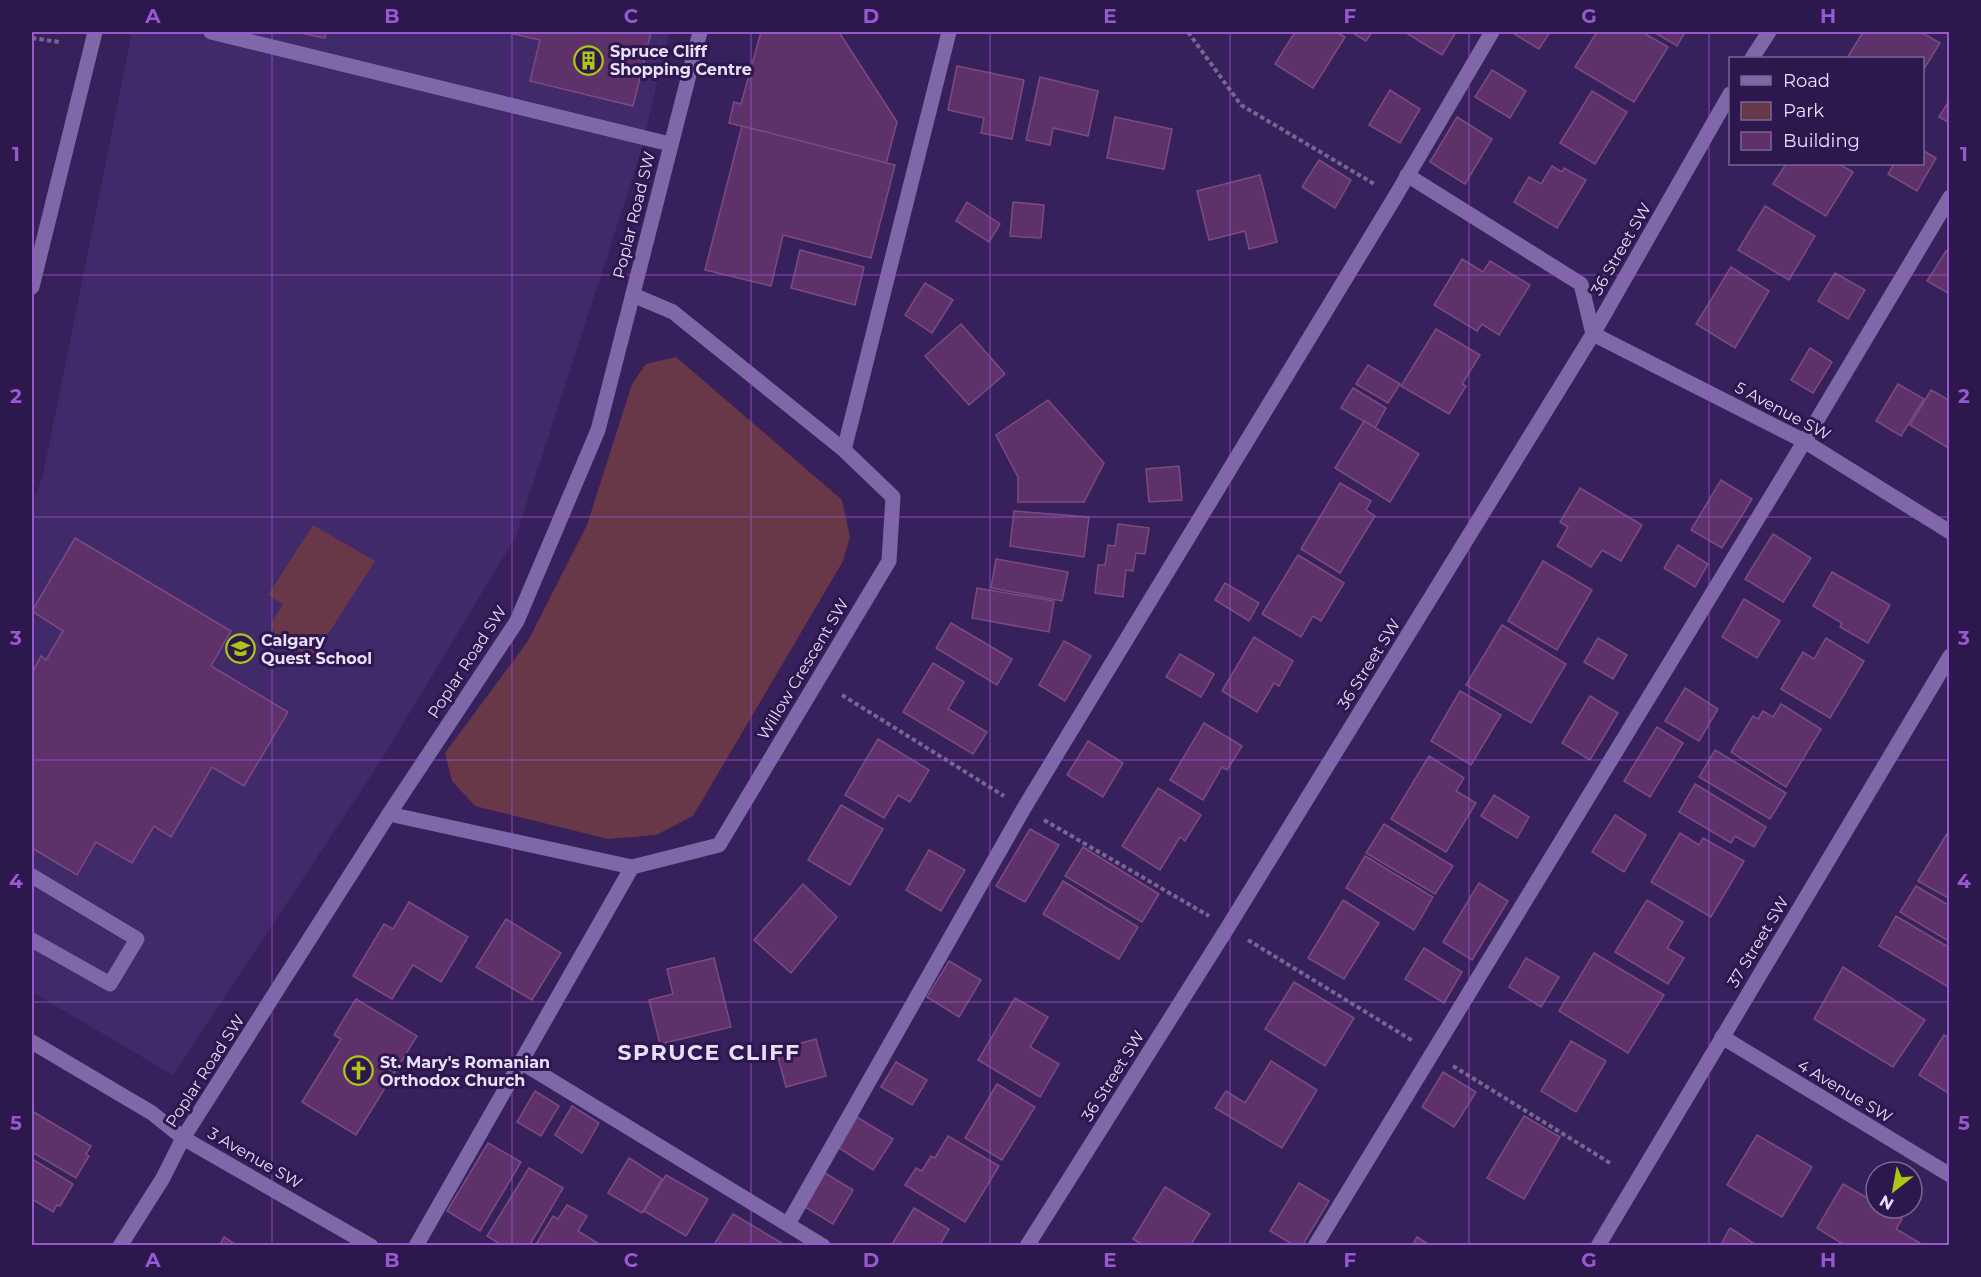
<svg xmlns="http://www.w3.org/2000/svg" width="1981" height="1277" viewBox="0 0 1981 1277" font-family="Montserrat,sans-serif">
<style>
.built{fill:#422969}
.green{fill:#693748}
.building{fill:#5f316b;stroke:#784c83;stroke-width:1.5}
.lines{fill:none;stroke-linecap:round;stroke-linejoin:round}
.path{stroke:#776595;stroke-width:4;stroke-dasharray:4.5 3;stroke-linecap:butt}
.minor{stroke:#7e68a8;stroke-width:15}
.grid{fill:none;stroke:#9659ce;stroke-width:1.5;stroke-opacity:0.55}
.labels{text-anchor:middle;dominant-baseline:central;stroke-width:6;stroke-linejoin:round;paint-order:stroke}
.poi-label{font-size:16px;font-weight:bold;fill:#e8dffc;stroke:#2e164f;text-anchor:start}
.street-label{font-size:16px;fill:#e8dffc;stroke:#2e164f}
.district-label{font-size:22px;font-weight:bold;letter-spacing:1.5px;fill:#e8dffc;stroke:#2e164f}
.neatline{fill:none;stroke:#9659ce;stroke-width:2}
.grid-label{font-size:20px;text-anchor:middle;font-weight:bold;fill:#9659ce}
</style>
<rect width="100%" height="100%" fill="#38215b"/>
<!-- built -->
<path class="built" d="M 132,32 L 669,32 L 640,155 L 516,536 L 380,762 L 173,1075 L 32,992 L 32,505 L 43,475 Z"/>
<!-- green -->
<g class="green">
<path d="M 676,357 L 842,500 L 850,537 L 843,561 L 693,816 L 656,835 L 608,839 L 475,806 L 452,781 L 445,753 L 528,641 L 587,525 L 632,384 L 646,364 Z"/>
<path d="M 313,525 L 375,561 L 312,659 L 277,638 L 271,624 L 283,604 L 268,595 Z"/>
</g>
<!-- building -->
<g class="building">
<path d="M 296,32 L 326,32 L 325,38 Z"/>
<path d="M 505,32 L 651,32 L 633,106 L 530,81 L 540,40 Z"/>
<path d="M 761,32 L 839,32 L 897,122 L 886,164 L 729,123 L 734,102 L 741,104 Z"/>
<path d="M 1295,32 L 1336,32 L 1345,37 L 1313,88 L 1275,64 Z"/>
<path d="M 1351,32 L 1372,32 L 1366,41 Z"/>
<path d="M 1410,32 L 1456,32 L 1442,55 L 1408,34 Z"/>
<path d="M 1511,32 L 1550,32 L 1539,49 Z"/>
<path d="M 1597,32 L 1642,32 L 1668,47 L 1634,102 L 1575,67 Z"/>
<path d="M 1654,32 L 1685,32 L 1677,46 Z"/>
<path d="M 1863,32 L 1921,32 L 1940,43 L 1922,72 L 1922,58 L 1847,58 Z"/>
<path d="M 957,66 L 1024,80 L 1012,139 L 981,133 L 984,118 L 948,110 Z"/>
<path d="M 1492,70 L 1526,91 L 1510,118 L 1475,97 Z"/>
<path d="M 1040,77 L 1098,91 L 1088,136 L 1053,128 L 1050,145 L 1026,140 Z"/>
<path d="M 1390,90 L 1420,109 L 1400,143 L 1369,125 Z"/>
<path d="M 1592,91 L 1627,112 L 1595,164 L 1560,143 Z"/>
<path d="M 1950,99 L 1950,123 L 1939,117 Z"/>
<path d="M 1115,117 L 1172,129 L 1164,169 L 1107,158 Z"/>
<path d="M 1457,117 L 1492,139 L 1465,184 L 1430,162 Z"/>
<path d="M 742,126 L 895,165 L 871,258 L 783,235 L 771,286 L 705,270 Z"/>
<path d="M 1922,150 L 1936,158 L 1917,191 L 1888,174 L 1894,164 L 1922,164 Z"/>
<path d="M 1319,160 L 1351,180 L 1335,208 L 1302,187 Z"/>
<path d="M 1786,164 L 1839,164 L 1853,172 L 1826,216 L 1773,184 Z"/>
<path d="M 1552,166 L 1562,172 L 1564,168 L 1586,180 L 1557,228 L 1514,202 L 1529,177 L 1541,184 Z"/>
<path d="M 1260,175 L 1277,242 L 1249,249 L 1245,231 L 1209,240 L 1197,191 Z"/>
<path d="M 967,202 L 1000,224 L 989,242 L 956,221 Z"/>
<path d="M 1013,202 L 1044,205 L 1041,238 L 1010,236 Z"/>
<path d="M 1765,206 L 1815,236 L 1789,280 L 1738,250 Z"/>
<path d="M 800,250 L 864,267 L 855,305 L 791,288 Z"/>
<path d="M 1946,251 L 1950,253 L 1950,294 L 1927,281 Z"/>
<path d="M 1462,259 L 1483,272 L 1490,261 L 1530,285 L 1499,335 L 1482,324 L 1477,331 L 1434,305 Z"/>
<path d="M 1731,267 L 1769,291 L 1735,348 L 1696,324 Z"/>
<path d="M 1835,273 L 1865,290 L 1848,319 L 1818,301 Z"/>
<path d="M 925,283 L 953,300 L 932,333 L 905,315 Z"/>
<path d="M 961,324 L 1005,374 L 969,405 L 925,356 Z"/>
<path d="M 1436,329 L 1480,355 L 1462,384 L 1466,386 L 1449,414 L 1401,386 Z"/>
<path d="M 1810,348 L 1832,362 L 1813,393 L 1791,380 Z"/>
<path d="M 1368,365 L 1400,384 L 1388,403 L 1356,384 Z"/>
<path d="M 1898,384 L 1924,399 L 1901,436 L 1876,421 Z"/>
<path d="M 1353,388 L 1386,408 L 1375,428 L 1341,408 Z"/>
<path d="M 1931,390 L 1950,401 L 1950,449 L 1910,425 Z"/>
<path d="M 1048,400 L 1104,463 L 1084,502 L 1018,502 L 1018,477 L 996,435 Z"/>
<path d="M 1364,421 L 1419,454 L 1390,502 L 1335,468 Z"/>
<path d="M 1179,466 L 1182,500 L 1149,502 L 1146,469 Z"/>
<path d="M 1721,480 L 1752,499 L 1722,548 L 1691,530 Z"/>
<path d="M 1340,483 L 1371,501 L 1366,510 L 1375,516 L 1340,573 L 1301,549 Z"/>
<path d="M 1580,488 L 1642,525 L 1621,561 L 1602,550 L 1591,567 L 1557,546 L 1568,527 L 1560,522 Z"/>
<path d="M 1014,511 L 1089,517 L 1084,557 L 1010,546 Z"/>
<path d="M 1118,524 L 1149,528 L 1145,554 L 1136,553 L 1133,571 L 1126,570 L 1123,597 L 1095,593 L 1098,565 L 1105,565 L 1108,545 L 1115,546 Z"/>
<path d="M 1773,534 L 1811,558 L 1783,602 L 1745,579 Z"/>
<path d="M 75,538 L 231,631 L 211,666 L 288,712 L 244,786 L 212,767 L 171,837 L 154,826 L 132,863 L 96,842 L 77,875 L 32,848 L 32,673 L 41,656 L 46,660 L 63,631 L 32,611 Z"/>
<path d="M 1678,545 L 1708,564 L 1695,587 L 1664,568 Z"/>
<path d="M 1298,555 L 1344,583 L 1321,621 L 1313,616 L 1301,637 L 1262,614 Z"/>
<path d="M 996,559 L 1068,572 L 1062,601 L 991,588 Z"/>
<path d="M 1543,561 L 1592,590 L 1557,650 L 1508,621 Z"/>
<path d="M 1832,572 L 1890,605 L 1868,643 L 1840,627 L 1842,623 L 1813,606 Z"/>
<path d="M 1225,583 L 1259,603 L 1249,621 L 1215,600 Z"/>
<path d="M 977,588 L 1054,601 L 1049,632 L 972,618 Z"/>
<path d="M 1744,599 L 1780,621 L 1757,658 L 1722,637 Z"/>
<path d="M 951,623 L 1012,659 L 997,685 L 936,648 Z"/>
<path d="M 1502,625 L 1566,664 L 1531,723 L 1466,685 Z"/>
<path d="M 1254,637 L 1293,661 L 1279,686 L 1274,683 L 1257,712 L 1222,691 Z"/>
<path d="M 1598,638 L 1627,655 L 1613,679 L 1584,662 Z"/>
<path d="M 1826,638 L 1864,661 L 1830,718 L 1781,689 L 1803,652 L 1814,659 Z"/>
<path d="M 1064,641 L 1091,656 L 1065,701 L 1039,685 Z"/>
<path d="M 1180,654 L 1214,674 L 1201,697 L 1166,677 Z"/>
<path d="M 933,663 L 964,682 L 948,709 L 987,732 L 973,754 L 903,712 Z"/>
<path d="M 1685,688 L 1718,709 L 1699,741 L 1665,721 Z"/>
<path d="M 1460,691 L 1501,715 L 1471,765 L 1431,741 Z"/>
<path d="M 1590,696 L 1618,713 L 1590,760 L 1562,743 Z"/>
<path d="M 1781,704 L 1821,729 L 1786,787 L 1731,752 L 1753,716 L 1758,719 L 1763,711 L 1773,717 Z"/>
<path d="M 1204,723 L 1242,746 L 1227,770 L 1222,767 L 1203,800 L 1170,780 Z"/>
<path d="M 1657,727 L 1683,743 L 1650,797 L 1624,781 Z"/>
<path d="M 878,739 L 929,770 L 910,802 L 898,795 L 884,818 L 845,795 Z"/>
<path d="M 1088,741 L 1123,763 L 1103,797 L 1067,775 Z"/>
<path d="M 1715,750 L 1786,793 L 1770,819 L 1699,777 Z"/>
<path d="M 1429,756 L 1464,778 L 1456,791 L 1476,803 L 1446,852 L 1391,819 Z"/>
<path d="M 1695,784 L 1766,827 L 1754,847 L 1735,836 L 1731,843 L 1679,812 Z"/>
<path d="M 1158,788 L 1201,815 L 1185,841 L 1180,837 L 1160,870 L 1122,846 Z"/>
<path d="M 1494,795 L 1529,817 L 1517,838 L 1481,816 Z"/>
<path d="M 841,805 L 883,829 L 850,885 L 808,860 Z"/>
<path d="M 1615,815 L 1646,835 L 1624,872 L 1592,852 Z"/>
<path d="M 1384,824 L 1453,866 L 1435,894 L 1366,853 Z"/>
<path d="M 1030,829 L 1059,845 L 1025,902 L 996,886 Z"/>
<path d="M 1950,829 L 1950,899 L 1918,881 Z"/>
<path d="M 1680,833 L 1699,845 L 1703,838 L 1744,861 L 1711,917 L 1651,882 Z"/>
<path d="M 1083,847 L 1159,894 L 1142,922 L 1065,876 Z"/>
<path d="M 929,850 L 965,870 L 941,911 L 906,890 Z"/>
<path d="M 1365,856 L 1433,897 L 1414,930 L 1346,888 Z"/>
<path d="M 1063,881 L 1138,927 L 1119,959 L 1043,914 Z"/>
<path d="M 1479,883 L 1508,901 L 1472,960 L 1443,942 Z"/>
<path d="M 803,884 L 837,917 L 791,973 L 754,940 Z"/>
<path d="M 1916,886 L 1950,906 L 1950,942 L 1900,912 Z"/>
<path d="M 1343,900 L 1379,923 L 1344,979 L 1308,958 Z"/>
<path d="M 1647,900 L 1683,922 L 1667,948 L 1684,958 L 1668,984 L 1615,952 Z"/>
<path d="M 409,902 L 468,937 L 441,982 L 413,965 L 392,999 L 353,976 L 384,924 L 393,929 Z"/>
<path d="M 1896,916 L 1950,948 L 1950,988 L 1879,946 Z"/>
<path d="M 506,919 L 561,953 L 532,1000 L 476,967 Z"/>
<path d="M 1424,948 L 1462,972 L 1444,1003 L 1405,979 Z"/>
<path d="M 1594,953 L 1664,995 L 1628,1053 L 1559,1011 Z"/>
<path d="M 714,958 L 731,1027 L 660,1044 L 649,1000 L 673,994 L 667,969 Z"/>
<path d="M 1526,958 L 1559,977 L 1541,1007 L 1509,987 Z"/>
<path d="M 949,961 L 981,980 L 959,1017 L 927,997 Z"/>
<path d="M 1843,967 L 1925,1020 L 1893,1067 L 1814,1019 Z"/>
<path d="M 1294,982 L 1354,1018 L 1325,1066 L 1265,1029 Z"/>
<path d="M 1015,998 L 1048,1017 L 1030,1047 L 1059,1064 L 1040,1097 L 978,1060 Z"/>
<path d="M 356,999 L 417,1036 L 356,1135 L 302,1102 L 341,1039 L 334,1035 Z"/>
<path d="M 1944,1035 L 1950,1038 L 1950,1094 L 1919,1075 Z"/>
<path d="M 816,1039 L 826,1076 L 786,1087 L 776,1050 Z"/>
<path d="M 1571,1041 L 1606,1061 L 1576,1112 L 1541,1091 Z"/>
<path d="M 1271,1061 L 1317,1090 L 1282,1148 L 1215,1108 L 1226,1091 L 1245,1103 Z"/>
<path d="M 896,1062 L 927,1080 L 912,1105 L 881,1087 Z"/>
<path d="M 1443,1072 L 1476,1092 L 1454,1127 L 1422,1107 Z"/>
<path d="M 997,1084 L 1035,1107 L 1002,1160 L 965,1138 Z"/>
<path d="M 535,1091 L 559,1106 L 541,1136 L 517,1122 Z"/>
<path d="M 572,1106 L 599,1123 L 582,1153 L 555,1135 Z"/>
<path d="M 32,1111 L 91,1146 L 86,1154 L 89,1156 L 76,1178 L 32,1152 Z"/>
<path d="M 1524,1116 L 1560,1137 L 1524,1199 L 1487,1178 Z"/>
<path d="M 857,1117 L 893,1139 L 873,1170 L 839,1148 Z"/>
<path d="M 1757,1135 L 1812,1167 L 1782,1217 L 1727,1185 Z"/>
<path d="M 948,1136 L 999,1166 L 965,1222 L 905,1185 L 916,1168 L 922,1171 L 931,1156 L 935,1158 Z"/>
<path d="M 488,1143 L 521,1162 L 480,1231 L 447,1211 Z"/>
<path d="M 629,1158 L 662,1179 L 642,1213 L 608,1193 Z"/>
<path d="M 32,1159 L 73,1184 L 60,1206 L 57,1205 L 53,1212 L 32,1199 Z"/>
<path d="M 529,1168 L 563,1188 L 529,1246 L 503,1246 L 487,1236 Z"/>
<path d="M 825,1173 L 853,1190 L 833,1224 L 805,1207 Z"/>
<path d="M 666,1175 L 708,1199 L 686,1236 L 644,1211 Z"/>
<path d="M 1299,1183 L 1329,1201 L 1302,1246 L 1295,1246 L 1270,1231 Z"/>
<path d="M 1843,1184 L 1876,1203 L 1876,1208 L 1884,1208 L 1902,1219 L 1896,1229 L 1925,1246 L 1846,1246 L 1817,1228 Z"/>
<path d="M 1165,1187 L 1210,1214 L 1190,1246 L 1144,1246 L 1133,1239 Z"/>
<path d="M 567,1205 L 587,1216 L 578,1231 L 602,1246 L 535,1246 L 553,1216 L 558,1219 Z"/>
<path d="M 914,1208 L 949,1229 L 939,1246 L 891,1246 Z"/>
<path d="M 733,1214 L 785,1245 L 784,1246 L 719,1246 L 715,1243 Z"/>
<path d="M 1730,1228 L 1758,1246 L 1720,1246 Z"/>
<path d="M 224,1237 L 238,1246 L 219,1246 Z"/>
<path d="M 1417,1237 L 1431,1246 L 1412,1246 Z"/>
</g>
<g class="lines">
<!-- path -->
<g class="path">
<path d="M 1188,32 L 1241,105 L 1376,185"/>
<path d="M 32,38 L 59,42"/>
<path d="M 842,695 L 1004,796"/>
<path d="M 1044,820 L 1209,916"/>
<path d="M 1248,940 L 1413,1041"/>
<path d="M 1453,1066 L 1610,1163"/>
</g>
<!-- minor -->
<g class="minor">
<path d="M 211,32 L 670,144"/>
<path d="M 1752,58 L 1769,32"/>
<path d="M 1407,175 L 1581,284 L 1593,334 L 1804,441 L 1950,532"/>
<path d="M 32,287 L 95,32"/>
<path d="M 844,450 L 949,32"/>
<path d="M 389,814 L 632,867 L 719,845 L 889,561 L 893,497 L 844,450 L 673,312 L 633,295"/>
<path d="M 32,876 L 137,939 L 110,984 L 32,940"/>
<path d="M 1722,1037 L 1950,1175"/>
<path d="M 32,1042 L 152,1113 L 183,1138 L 371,1246"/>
<path d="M 521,1062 L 823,1246"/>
<path d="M 788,1224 L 1024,808 L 1395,197 L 1492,32"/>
<path d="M 120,1246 L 163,1178 L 183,1138 L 389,814 L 517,621 L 598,430 L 700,32"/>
<path d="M 416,1246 L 632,867"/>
<path d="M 1027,1246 L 1228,927 L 1593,334 L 1730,94"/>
<path d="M 1315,1246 L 1786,472 L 1950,197"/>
<path d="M 1598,1246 L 1950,656"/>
</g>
</g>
<!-- grid -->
<path class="grid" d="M 272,32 L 272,1246M 512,32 L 512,1246M 751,32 L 751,1246M 990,32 L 990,1246M 1230,32 L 1230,1246M 1469,32 L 1469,1246M 1709,32 L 1709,1246M 32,275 L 1950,275M 32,517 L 1950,517M 32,760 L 1950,760M 32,1002 L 1950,1002"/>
<!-- icons -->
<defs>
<symbol id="building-ring" viewBox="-11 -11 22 22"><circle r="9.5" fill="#2e164f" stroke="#acc613" stroke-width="1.5"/><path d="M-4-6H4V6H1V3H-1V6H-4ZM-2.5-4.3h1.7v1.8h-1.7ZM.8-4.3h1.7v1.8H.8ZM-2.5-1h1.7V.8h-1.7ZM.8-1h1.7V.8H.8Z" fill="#acc613"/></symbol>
<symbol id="school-ring" viewBox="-11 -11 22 22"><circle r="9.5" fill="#2e164f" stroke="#acc613" stroke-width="1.5"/><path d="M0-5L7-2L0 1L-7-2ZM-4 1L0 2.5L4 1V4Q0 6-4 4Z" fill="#acc613"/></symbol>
<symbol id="church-ring" viewBox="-11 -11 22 22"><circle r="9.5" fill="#2e164f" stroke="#acc613" stroke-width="1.5"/><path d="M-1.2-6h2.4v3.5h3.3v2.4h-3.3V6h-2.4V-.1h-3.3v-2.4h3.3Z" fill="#acc613"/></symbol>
</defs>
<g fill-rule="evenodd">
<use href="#building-ring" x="572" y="44" width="33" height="33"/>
<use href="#school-ring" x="224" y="632" width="33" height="33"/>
<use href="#church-ring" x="342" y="1054" width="33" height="33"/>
</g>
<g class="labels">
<!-- poi labels -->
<g class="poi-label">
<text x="610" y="51">Spruce Cliff<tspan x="610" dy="18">Shopping Centre</tspan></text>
<text x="261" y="640">Calgary<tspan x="261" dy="18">Quest School</tspan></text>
<text x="380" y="1062">St. Mary's Romanian<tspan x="380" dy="18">Orthodox Church</tspan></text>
</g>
<!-- street labels -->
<g class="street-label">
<text transform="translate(634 215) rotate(-76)">Poplar Road SW</text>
<text transform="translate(1621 249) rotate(-60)">36 Street SW</text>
<text transform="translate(1783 411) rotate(28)">5 Avenue SW</text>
<text transform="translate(467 662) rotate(-57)">Poplar Road SW</text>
<text transform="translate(1369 664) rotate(-58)">36 Street SW</text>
<text transform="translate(803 669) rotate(-59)">Willow Crescent SW</text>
<text transform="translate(1758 942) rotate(-59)">37 Street SW</text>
<text transform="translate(205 1071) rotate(-57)">Poplar Road SW</text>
<text transform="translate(1113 1076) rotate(-58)">36 Street SW</text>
<text transform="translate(1845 1091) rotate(31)">4 Avenue SW</text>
<text transform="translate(255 1158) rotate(30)">3 Avenue SW</text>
</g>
<!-- district labels -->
<g class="district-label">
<text x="709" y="1052">SPRUCE CLIFF</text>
</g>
</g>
<!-- border -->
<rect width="1981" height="1277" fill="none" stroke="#2e164f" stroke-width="66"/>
<!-- legend -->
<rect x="1729" y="57" width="195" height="108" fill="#2e164f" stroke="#786694" stroke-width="1.5"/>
<rect x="1741" y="76" width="30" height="9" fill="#7e68a8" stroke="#786694" stroke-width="1.5"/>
<text x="1783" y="87" font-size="18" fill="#e8dffc">Road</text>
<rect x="1741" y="102" width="30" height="18" fill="#693748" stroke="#786694" stroke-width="1.5"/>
<text x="1783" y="117" font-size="18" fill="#e8dffc">Park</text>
<rect x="1741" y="132" width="30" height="18" fill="#5f316b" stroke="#786694" stroke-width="1.5"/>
<text x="1783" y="147" font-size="18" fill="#e8dffc">Building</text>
<!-- north arrow -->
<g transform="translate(1894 1190) rotate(211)"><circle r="28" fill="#2e164f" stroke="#786694" stroke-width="1.5"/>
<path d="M0-4.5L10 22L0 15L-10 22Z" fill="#acc613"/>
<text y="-9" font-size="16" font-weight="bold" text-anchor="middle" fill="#e8dffc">N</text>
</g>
<rect x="33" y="33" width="1915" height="1211" class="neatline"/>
<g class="grid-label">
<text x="153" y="23">A</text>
<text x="392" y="23">B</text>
<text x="631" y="23">C</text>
<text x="871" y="23">D</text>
<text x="1110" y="23">E</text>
<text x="1350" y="23">F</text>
<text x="1589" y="23">G</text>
<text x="1828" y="23">H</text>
<text x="16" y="161">1</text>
<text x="1964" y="161">1</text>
<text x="16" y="403">2</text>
<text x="1964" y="403">2</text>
<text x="16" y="645">3</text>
<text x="1964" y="645">3</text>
<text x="16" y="888">4</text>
<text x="1964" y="888">4</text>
<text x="16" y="1130">5</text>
<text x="1964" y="1130">5</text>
<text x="153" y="1267">A</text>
<text x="392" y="1267">B</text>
<text x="631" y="1267">C</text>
<text x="871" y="1267">D</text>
<text x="1110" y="1267">E</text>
<text x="1350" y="1267">F</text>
<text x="1589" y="1267">G</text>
<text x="1828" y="1267">H</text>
</g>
</svg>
